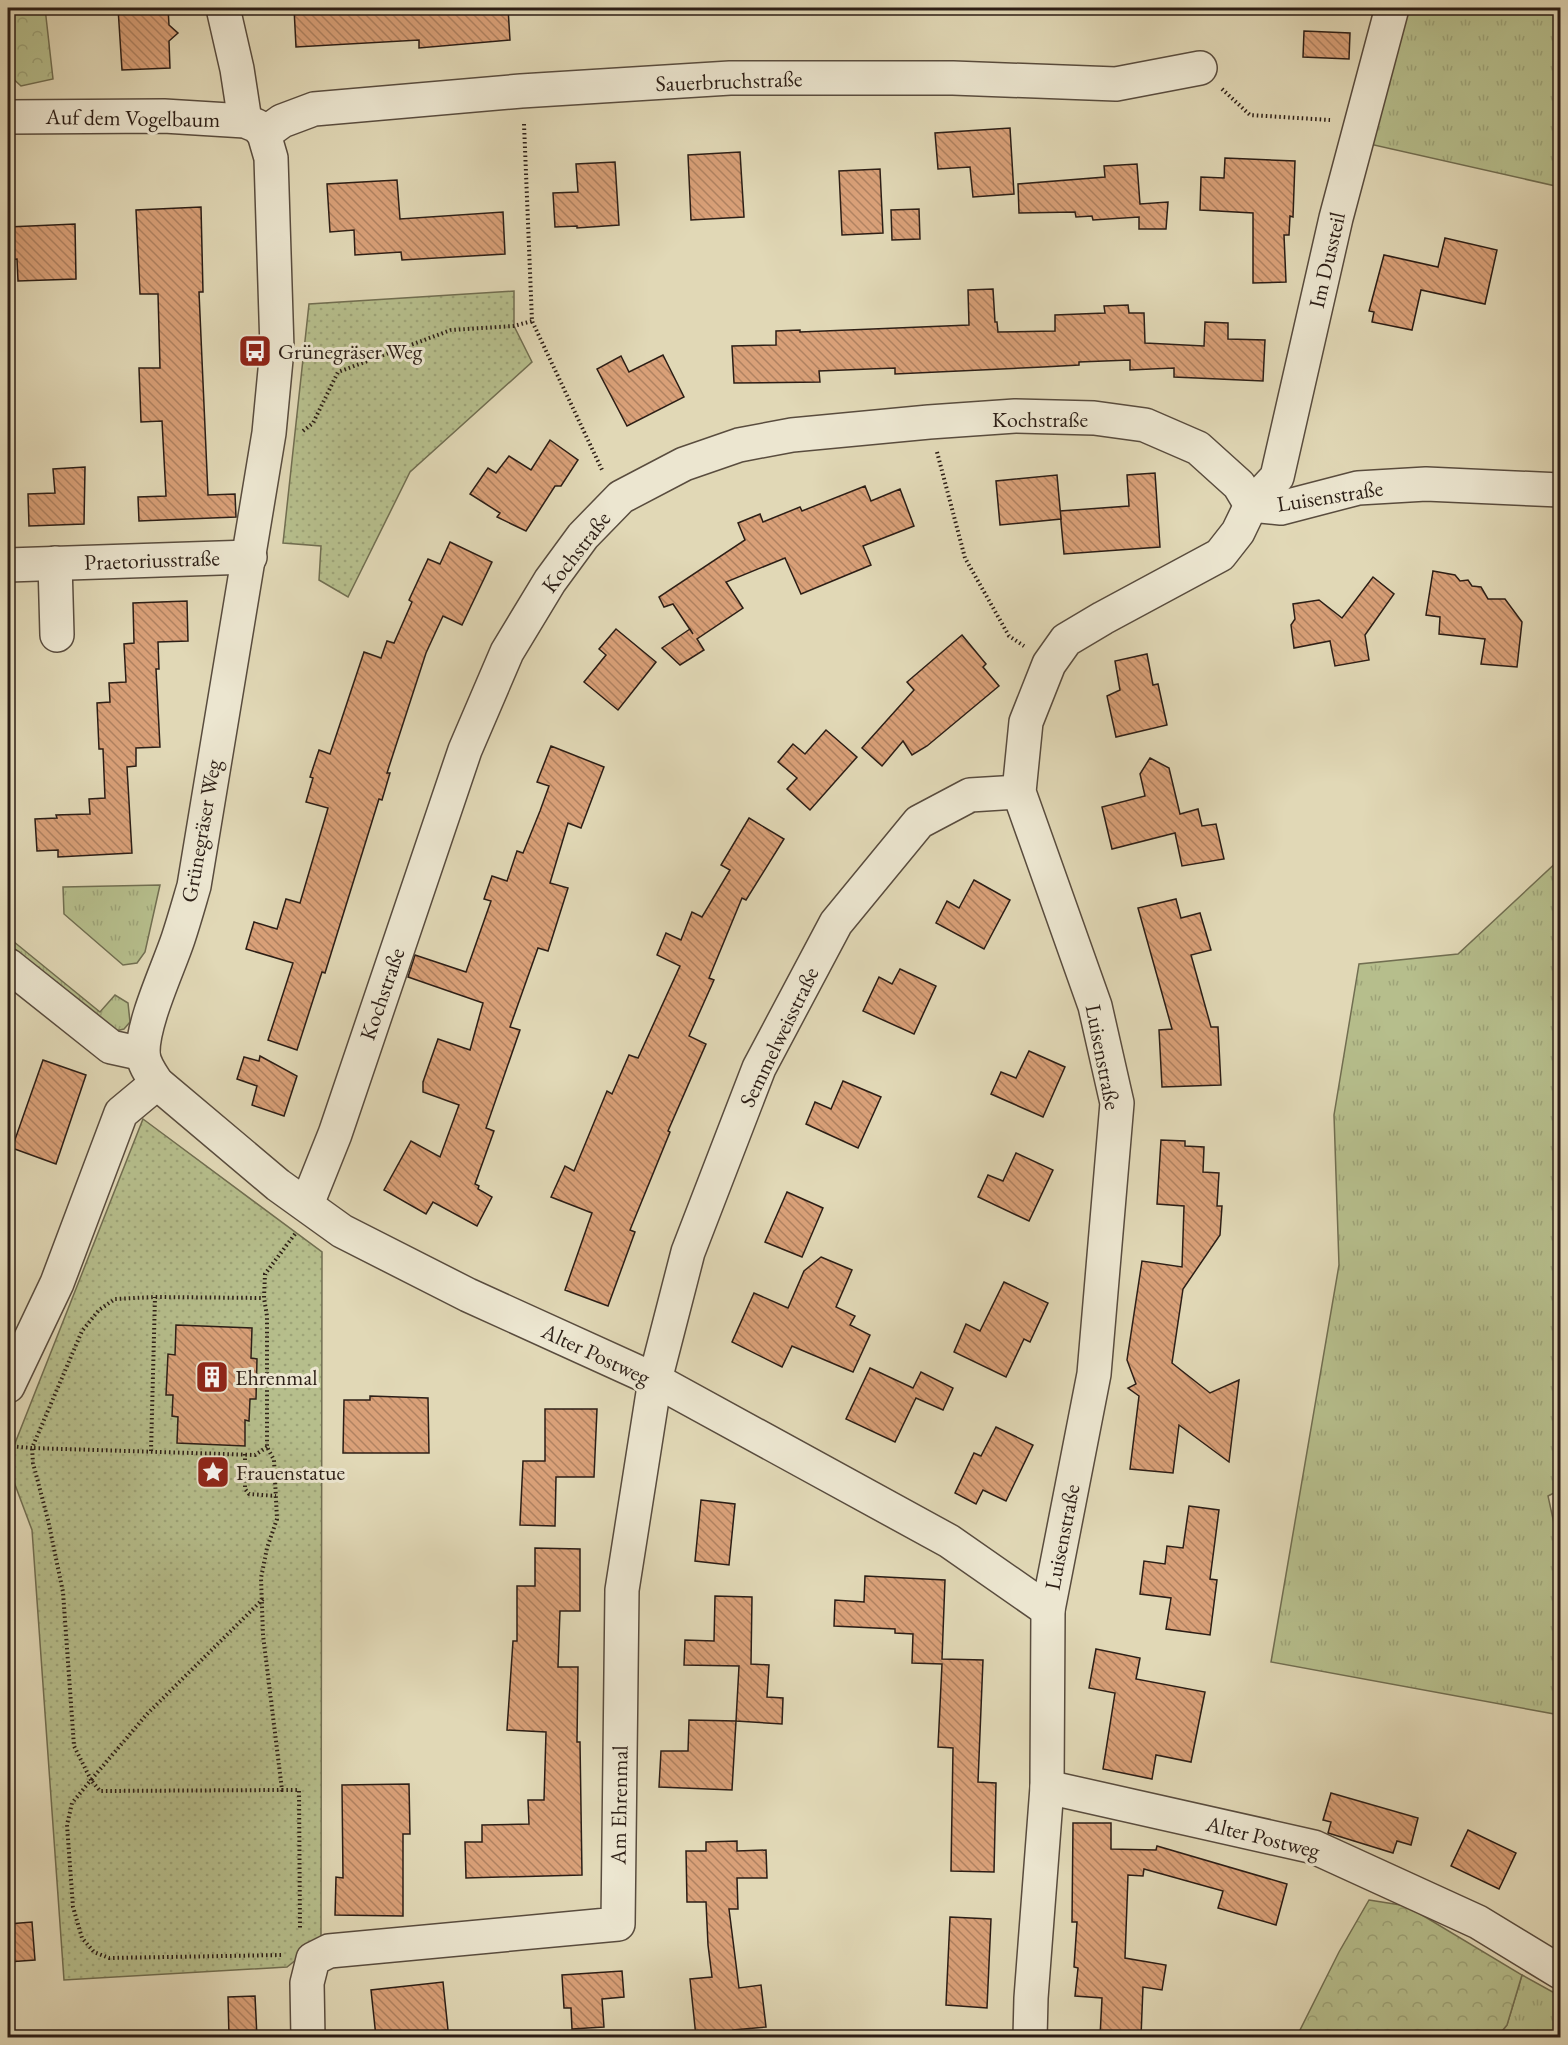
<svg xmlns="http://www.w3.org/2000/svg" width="1568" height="2045" viewBox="0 0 1568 2045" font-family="'EB Garamond',serif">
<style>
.grass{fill:url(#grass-tufts);stroke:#716e51;stroke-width:1.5}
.forest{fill:url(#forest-crowns);stroke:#716e51;stroke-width:1.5}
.park{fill:url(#park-dots);stroke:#716e51;stroke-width:1.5}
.building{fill:url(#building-back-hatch);stroke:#2c1e16;stroke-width:1.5}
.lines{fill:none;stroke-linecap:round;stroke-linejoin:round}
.minor-casing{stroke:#594c3e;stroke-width:36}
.path{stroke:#2c1e16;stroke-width:4;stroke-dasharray:1.5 3;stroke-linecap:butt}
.minor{stroke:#ece6d0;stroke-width:33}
.labels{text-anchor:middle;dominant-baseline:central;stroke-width:6;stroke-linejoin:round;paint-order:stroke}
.street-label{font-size:22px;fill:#2c1e16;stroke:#ece6d0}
.poi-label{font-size:22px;fill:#2c1e16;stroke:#ece6d0;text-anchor:start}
</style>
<defs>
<pattern id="grass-tufts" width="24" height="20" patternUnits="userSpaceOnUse" patternTransform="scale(1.5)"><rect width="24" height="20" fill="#b6be8c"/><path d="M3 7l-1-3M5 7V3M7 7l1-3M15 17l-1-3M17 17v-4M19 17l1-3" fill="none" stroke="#9da378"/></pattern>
<pattern id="forest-crowns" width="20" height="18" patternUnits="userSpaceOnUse" patternTransform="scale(1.5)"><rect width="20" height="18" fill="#b6be8c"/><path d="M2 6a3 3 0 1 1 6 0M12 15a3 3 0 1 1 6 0" fill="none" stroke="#9da378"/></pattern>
<pattern id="park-dots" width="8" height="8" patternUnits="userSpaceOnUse" patternTransform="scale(1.5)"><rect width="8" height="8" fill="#b6be8c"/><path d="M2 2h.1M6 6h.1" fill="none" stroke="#9da378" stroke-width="1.8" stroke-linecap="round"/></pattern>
<pattern id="building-back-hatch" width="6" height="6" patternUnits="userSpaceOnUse" patternTransform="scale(1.5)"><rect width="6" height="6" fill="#d9a078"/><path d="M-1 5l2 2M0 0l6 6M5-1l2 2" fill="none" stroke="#b08261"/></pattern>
</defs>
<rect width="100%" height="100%" fill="#e1d8b6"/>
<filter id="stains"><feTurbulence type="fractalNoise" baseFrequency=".00333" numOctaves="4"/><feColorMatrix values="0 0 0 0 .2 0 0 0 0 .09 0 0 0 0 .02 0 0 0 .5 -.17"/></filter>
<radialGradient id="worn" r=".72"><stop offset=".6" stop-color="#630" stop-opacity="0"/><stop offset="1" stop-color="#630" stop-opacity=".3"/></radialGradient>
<!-- grass -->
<g class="grass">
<path d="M 1403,8 L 1560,8 L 1560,187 L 1365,143 Z"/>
<path d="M 1560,859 L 1560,1490 L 1548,1496 L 1560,1551 L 1560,1715 L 1271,1662 L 1339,1265 L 1334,1115 L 1359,964 L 1458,954 Z"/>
<path d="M 160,885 L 145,952 L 137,963 L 123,965 L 64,914 L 63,887 Z"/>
<path d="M 8,937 L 100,1012 L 115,995 L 128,1003 L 130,1022 L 124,1029 L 107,1033 L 8,950 Z"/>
<path d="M 1522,1975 L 1560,1996 L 1560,2037 L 1497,2038 L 1507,2025 Z"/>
</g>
<!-- forest -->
<g class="forest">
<path d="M 8,8 L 45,8 L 53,79 L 21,86 L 8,74 Z"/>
<path d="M 1369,1900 L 1407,1906 L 1522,1975 L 1507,2025 L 1497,2037 L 1296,2038 L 1339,1952 Z"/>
</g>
<!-- park -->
<g class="park">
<path d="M 514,291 L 514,326 L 532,362 L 410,472 L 348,597 L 319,580 L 321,546 L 283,543 L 309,304 Z"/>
<path d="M 143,1119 L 322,1252 L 321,1940 L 287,1967 L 64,1980 L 32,1530 L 8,1466 L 8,1461 Z"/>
</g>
<!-- building -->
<g class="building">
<path d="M 118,8 L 168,8 L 169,25 L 178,33 L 169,41 L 170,68 L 122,70 Z"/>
<path d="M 294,8 L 363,8 L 364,13 L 416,8 L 508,8 L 510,40 L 419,48 L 419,40 L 296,47 Z"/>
<path d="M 1304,31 L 1350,33 L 1349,59 L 1303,57 Z"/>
<path d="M 1010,128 L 1014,194 L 973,197 L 970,167 L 938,169 L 935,133 Z"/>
<path d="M 740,152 L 744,217 L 691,220 L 688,155 Z"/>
<path d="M 1225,158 L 1295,161 L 1293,217 L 1290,216 L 1289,235 L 1284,235 L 1286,282 L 1253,283 L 1253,213 L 1200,210 L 1201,177 L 1224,178 Z"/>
<path d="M 615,162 L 619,225 L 577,228 L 577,226 L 555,227 L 553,193 L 578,192 L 576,164 Z"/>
<path d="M 1137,164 L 1140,204 L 1168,202 L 1166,229 L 1139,229 L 1139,217 L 1093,220 L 1092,216 L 1076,217 L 1075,212 L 1019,213 L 1018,184 L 1105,177 L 1104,166 Z"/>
<path d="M 880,169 L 883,233 L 842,235 L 839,171 Z"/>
<path d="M 397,180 L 400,219 L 503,212 L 505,254 L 402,260 L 401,252 L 355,255 L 354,230 L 330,232 L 327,184 Z"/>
<path d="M 201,207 L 203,292 L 199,292 L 208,495 L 235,494 L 236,517 L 139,521 L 138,497 L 166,496 L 162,421 L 141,422 L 139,368 L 160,368 L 158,294 L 140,294 L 136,210 Z"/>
<path d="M 919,209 L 920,239 L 892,240 L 891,210 Z"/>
<path d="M 75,224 L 76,279 L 18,281 L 17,259 L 8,260 L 8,227 Z"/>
<path d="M 1445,238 L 1497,250 L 1485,304 L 1421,290 L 1412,330 L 1372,322 L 1374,312 L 1369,311 L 1384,255 L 1438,267 Z"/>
<path d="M 993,289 L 995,322 L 997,322 L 998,332 L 1055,331 L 1055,315 L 1105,313 L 1104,306 L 1128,305 L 1129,313 L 1144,313 L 1145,343 L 1204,346 L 1205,322 L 1228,323 L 1228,339 L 1265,340 L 1263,381 L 1174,377 L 1174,368 L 1130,370 L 1130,360 L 1079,362 L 1079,365 L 1043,367 L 895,374 L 895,368 L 819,371 L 820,382 L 734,383 L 732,346 L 776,345 L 776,331 L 800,330 L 800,332 L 969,325 L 968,290 Z"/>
<path d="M 663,355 L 684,397 L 627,426 L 597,369 L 621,356 L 629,372 Z"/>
<path d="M 550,440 L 578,460 L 561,486 L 555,486 L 526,531 L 497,517 L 500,513 L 470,494 L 488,468 L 496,473 L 509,456 L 531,470 Z"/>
<path d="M 85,467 L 84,524 L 29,526 L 28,494 L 55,493 L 53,469 Z"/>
<path d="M 1155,473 L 1160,547 L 1064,554 L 1060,511 L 1129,506 L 1127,475 Z"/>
<path d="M 1057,475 L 1061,519 L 1000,525 L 996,481 Z"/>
<path d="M 865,486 L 871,501 L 900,489 L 914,526 L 863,546 L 871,565 L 801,594 L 785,558 L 726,582 L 743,608 L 697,639 L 704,650 L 680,665 L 662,648 L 690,629 L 693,634 L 673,604 L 664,607 L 659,597 L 745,540 L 738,523 L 760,514 L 763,522 L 800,507 L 802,511 Z"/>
<path d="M 450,542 L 492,562 L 462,625 L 443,616 L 426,653 L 387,773 L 390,773 L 382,800 L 379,799 L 325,973 L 322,972 L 297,1050 L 268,1040 L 293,963 L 246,949 L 254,922 L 277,929 L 286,899 L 300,903 L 328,808 L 306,802 L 313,778 L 310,777 L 319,750 L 330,754 L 364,652 L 381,658 L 387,641 L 394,643 L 412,602 L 409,600 L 428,559 L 440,564 Z"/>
<path d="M 1433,571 L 1455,575 L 1460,581 L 1468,580 L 1472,586 L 1481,587 L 1488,599 L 1505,599 L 1522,622 L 1517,667 L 1481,664 L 1485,639 L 1439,634 L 1440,617 L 1426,615 Z"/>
<path d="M 1373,577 L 1394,594 L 1365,635 L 1369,660 L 1335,666 L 1330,641 L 1294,648 L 1291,625 L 1295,619 L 1293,604 L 1319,600 L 1342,618 Z"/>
<path d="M 187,601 L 188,641 L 158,642 L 159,669 L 156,669 L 160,747 L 136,748 L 136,766 L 127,767 L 132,853 L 58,857 L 58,850 L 37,851 L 35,819 L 57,818 L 56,815 L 90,814 L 89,799 L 105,798 L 103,749 L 99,749 L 97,703 L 110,702 L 109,683 L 126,682 L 124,644 L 134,643 L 133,603 Z"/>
<path d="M 616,629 L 656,662 L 618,710 L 584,682 L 606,655 L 599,649 Z"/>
<path d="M 962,635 L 986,664 L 983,667 L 999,686 L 927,746 L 912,755 L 903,741 L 882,766 L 862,748 L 914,690 L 907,682 Z"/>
<path d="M 1147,654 L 1153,685 L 1158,684 L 1167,725 L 1116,737 L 1107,696 L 1120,690 L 1115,661 Z"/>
<path d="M 826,730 L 857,757 L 810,810 L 787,789 L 797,778 L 778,762 L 793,744 L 805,754 Z"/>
<path d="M 551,746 L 604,767 L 581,828 L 568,823 L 550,883 L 568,888 L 548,951 L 538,948 L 510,1027 L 520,1030 L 486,1128 L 494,1131 L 475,1184 L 479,1186 L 478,1189 L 492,1197 L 477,1226 L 433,1202 L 426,1214 L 384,1190 L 411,1141 L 440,1157 L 459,1105 L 423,1092 L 423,1082 L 438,1039 L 470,1050 L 483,1003 L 408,977 L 415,955 L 466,972 L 491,901 L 484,899 L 492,876 L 507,881 L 517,851 L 523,853 L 540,811 L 549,786 L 537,782 Z"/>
<path d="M 1150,758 L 1169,768 L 1180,814 L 1198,809 L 1202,826 L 1216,824 L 1224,859 L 1182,866 L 1175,833 L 1112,849 L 1102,807 L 1145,796 L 1140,774 Z"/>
<path d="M 749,818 L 784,839 L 746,900 L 742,898 L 709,978 L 714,980 L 689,1036 L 706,1044 L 668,1131 L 670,1132 L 630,1230 L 635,1232 L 608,1306 L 565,1290 L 592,1213 L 551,1197 L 565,1166 L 574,1171 L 607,1091 L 612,1094 L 629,1055 L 638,1058 L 680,966 L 657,955 L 666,933 L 681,940 L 692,912 L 702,917 L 730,870 L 721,865 Z"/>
<path d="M 974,880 L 1010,900 L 984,949 L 936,923 L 947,901 L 959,908 Z"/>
<path d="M 1176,899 L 1181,918 L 1200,913 L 1211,950 L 1191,955 L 1211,1027 L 1218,1027 L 1221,1085 L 1162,1087 L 1159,1030 L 1172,1029 L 1138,908 Z"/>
<path d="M 900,969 L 936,986 L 914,1034 L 863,1011 L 879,977 L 892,984 Z"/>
<path d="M 1029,1051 L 1065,1067 L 1043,1117 L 991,1094 L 1001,1072 L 1016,1078 Z"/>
<path d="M 260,1056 L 297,1076 L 284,1116 L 252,1105 L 257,1086 L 237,1079 L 244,1057 L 259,1061 Z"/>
<path d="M 43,1060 L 86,1075 L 56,1164 L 12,1148 Z"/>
<path d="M 843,1081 L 881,1097 L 858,1148 L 806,1124 L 815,1102 L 831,1109 Z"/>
<path d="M 1161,1140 L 1185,1141 L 1185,1146 L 1204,1147 L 1203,1172 L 1219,1173 L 1217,1206 L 1222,1206 L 1220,1235 L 1183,1289 L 1172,1363 L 1210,1393 L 1239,1380 L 1229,1462 L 1179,1425 L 1173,1473 L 1130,1469 L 1139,1396 L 1128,1388 L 1136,1384 L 1127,1360 L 1142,1261 L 1182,1267 L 1184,1206 L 1157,1204 Z"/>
<path d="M 1016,1153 L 1053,1170 L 1029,1221 L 978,1197 L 988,1175 L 1003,1181 Z"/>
<path d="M 787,1192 L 823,1208 L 802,1257 L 765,1242 Z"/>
<path d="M 821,1257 L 852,1270 L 836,1307 L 855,1316 L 850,1325 L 870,1335 L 853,1372 L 792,1346 L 782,1367 L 732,1342 L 754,1293 L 788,1308 L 804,1271 Z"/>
<path d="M 1004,1282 L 1048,1303 L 1030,1342 L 1024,1339 L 1006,1377 L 954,1352 L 966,1324 L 980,1331 Z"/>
<path d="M 176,1325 L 252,1328 L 251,1358 L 257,1359 L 256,1399 L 250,1399 L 249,1421 L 245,1420 L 245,1446 L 177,1443 L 178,1417 L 172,1416 L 173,1395 L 166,1395 L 168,1354 L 175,1355 Z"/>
<path d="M 870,1368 L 913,1388 L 921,1372 L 953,1388 L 943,1410 L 916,1398 L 895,1442 L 846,1419 Z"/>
<path d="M 370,1396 L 428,1398 L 429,1453 L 343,1453 L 344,1400 L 370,1400 Z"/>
<path d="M 545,1409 L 597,1409 L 594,1477 L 556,1477 L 555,1526 L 520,1525 L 523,1461 L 545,1461 Z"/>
<path d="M 996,1427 L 1033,1445 L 1006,1501 L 983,1490 L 976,1504 L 955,1493 L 974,1453 L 981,1456 Z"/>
<path d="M 701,1500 L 735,1504 L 729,1565 L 695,1561 Z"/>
<path d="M 1189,1506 L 1219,1510 L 1210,1579 L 1217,1580 L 1210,1635 L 1166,1629 L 1171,1598 L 1140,1594 L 1144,1561 L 1165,1564 L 1167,1546 L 1183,1548 Z"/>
<path d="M 535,1548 L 580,1549 L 580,1611 L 560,1611 L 558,1667 L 578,1667 L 577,1742 L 580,1742 L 582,1875 L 466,1878 L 465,1842 L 482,1842 L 482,1825 L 529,1824 L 528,1800 L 544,1800 L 546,1732 L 507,1730 L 513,1641 L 517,1641 L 517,1586 L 535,1586 Z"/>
<path d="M 865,1576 L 945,1580 L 942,1659 L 983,1660 L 978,1782 L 996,1783 L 994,1872 L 951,1871 L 953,1748 L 938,1747 L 942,1664 L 912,1663 L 913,1634 L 895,1633 L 895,1629 L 834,1626 L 835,1600 L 864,1602 Z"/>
<path d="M 715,1596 L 752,1597 L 751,1664 L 769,1665 L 767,1697 L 783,1698 L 782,1724 L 736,1721 L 739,1666 L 684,1665 L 685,1640 L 714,1641 Z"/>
<path d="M 1096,1649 L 1140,1658 L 1136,1679 L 1205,1692 L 1191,1762 L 1156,1755 L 1152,1779 L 1103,1769 L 1115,1693 L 1089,1688 Z"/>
<path d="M 689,1720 L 736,1721 L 732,1790 L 659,1787 L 661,1751 L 688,1751 Z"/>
<path d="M 409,1784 L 410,1834 L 403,1834 L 403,1916 L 335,1915 L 336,1877 L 343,1878 L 342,1785 Z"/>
<path d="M 1331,1793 L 1418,1818 L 1411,1845 L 1397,1841 L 1393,1853 L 1328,1833 L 1331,1822 L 1323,1820 Z"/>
<path d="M 1073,1823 L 1111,1823 L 1111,1849 L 1156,1850 L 1157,1846 L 1287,1884 L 1276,1925 L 1218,1908 L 1223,1891 L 1144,1869 L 1143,1876 L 1128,1875 L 1125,1958 L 1166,1965 L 1162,1990 L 1143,1987 L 1141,2037 L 1100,2037 L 1102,1998 L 1075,1996 L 1078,1968 L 1074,1967 L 1077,1922 L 1072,1922 Z"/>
<path d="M 1468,1830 L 1516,1853 L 1499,1889 L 1451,1866 Z"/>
<path d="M 737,1841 L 737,1851 L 766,1850 L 767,1878 L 737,1878 L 738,1909 L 729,1909 L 739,1988 L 761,1985 L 766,2027 L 733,2030 L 734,2037 L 696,2037 L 690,1979 L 712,1977 L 708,1945 L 706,1902 L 687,1902 L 686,1851 L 706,1851 L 706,1842 Z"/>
<path d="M 950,1917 L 991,1919 L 987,2008 L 946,2005 Z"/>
<path d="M 32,1922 L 35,1960 L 8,1962 L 8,1924 Z"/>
<path d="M 622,1971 L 624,1997 L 602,1999 L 604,2027 L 572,2029 L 571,2008 L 564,2008 L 562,1975 Z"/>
<path d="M 443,1982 L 448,2030 L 376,2037 L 371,1990 Z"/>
<path d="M 255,1996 L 257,2037 L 229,2037 L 228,1997 Z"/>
</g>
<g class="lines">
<defs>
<g id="minor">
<path d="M 223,8 L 237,69 L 245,121"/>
<path d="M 8,117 L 164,116 L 245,121 L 257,126 L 264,134 L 271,158 L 277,349 L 269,433 L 194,886 C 189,903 184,921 178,939 C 168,969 142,1023 143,1054 C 144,1065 151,1074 157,1083 L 278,1185 L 342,1231 L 468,1295 L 655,1380 L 949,1541 L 1048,1610"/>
<path d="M 264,134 L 282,121 L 314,109 L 521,91 L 730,78 L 953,78 L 1116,84 L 1200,68"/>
<path d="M 1251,505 L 1281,508 L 1358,488 L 1426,484 L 1560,490"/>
<path d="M 55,563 L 57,635"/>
<path d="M 8,565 L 250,557"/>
<path d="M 8,965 L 111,1047 L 143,1054"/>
<path d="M 307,1204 L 335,1134 L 465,750 L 507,652 L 550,581 L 583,536 L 621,497 L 684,464 L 739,445 L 792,435 L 929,422 L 1015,416 L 1094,418 L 1145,425 L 1198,448 L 1239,485 L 1251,505"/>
<path d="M 8,1386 L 57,1283 L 121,1113 L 157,1083"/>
<path d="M 1047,1787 L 1314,1847 L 1478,1922 L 1560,1972"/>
<path d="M 308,2038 L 307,1983 L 313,1959 L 329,1951 L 618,1924 L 622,1590 L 655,1380 L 688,1252 L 759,1068 L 836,923 L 919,822 L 970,795 L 1019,792"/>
<path d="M 1030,2038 L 1031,1998 L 1047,1787 L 1048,1610 L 1094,1374 L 1117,1103 L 1095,1006 L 1019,792 L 1026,722 L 1049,664 L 1066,640 L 1103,618 L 1220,555 L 1238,532 L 1251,505 L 1277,477 L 1336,218 L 1392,8"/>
</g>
</defs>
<!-- minor casing -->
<use href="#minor" class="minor-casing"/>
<!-- path -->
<g class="path">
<path d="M 1222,89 L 1250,115 L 1330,120"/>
<path d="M 524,124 L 532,321 L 603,472"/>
<path d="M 303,431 L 313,423 L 338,372 L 451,330 L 514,326 L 532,321"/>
<path d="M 937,452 L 965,558 L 1009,636 L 1024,646"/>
<path d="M 295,1234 L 265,1274 L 264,1298 L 267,1316 L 267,1447 L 274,1460 L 277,1519 L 267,1548 L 261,1578 L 263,1635 L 282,1790 L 299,1790 L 300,1930"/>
<path d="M 8,1446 L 32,1448 L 82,1331 L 99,1310 L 115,1299 L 155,1297 L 263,1298"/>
<path d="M 267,1447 L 255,1455 L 32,1448 L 33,1463 L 48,1520 L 63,1592 L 74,1746 L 91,1780 L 72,1803 L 67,1825 L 73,1907 L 82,1938 L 94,1952 L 109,1958 L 283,1955"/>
<path d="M 151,1451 L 155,1297"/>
<path d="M 245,1454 L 245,1489 L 249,1494 L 276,1496"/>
<path d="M 263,1599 L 147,1714 L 91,1780 L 100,1791 L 282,1790"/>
</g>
<!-- minor -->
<use href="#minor" class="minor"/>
</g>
<!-- icons -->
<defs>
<symbol id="bus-square" viewBox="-11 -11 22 22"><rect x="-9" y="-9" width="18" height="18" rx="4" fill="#8f2418" stroke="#ece6d0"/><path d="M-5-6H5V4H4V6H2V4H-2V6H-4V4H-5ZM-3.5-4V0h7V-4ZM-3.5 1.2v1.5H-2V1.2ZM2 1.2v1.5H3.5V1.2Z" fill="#fff"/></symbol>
<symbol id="building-square" viewBox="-11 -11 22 22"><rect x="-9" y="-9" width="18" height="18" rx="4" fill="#8f2418" stroke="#ece6d0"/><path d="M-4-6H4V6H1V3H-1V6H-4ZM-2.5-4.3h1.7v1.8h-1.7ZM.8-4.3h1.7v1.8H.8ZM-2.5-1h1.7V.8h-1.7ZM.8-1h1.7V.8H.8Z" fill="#fff"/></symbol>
<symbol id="sight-square" viewBox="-11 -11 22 22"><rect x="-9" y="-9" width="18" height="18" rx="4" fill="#8f2418" stroke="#ece6d0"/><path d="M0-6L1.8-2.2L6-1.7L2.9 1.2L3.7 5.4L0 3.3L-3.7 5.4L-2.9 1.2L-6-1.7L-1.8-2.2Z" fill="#fff"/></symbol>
</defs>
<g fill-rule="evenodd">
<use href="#bus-square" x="236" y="332" width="38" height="38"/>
<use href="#building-square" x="193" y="1358" width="38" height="38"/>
<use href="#sight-square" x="194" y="1453" width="38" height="38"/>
</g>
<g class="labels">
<!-- street labels -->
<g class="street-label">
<text transform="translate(729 81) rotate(-2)">Sauerbruchstraße</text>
<text transform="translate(133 118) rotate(1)">Auf dem Vogelbaum</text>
<text transform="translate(1327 260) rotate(-77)">Im Dussteil</text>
<text x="1040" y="419">Kochstraße</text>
<text transform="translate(1330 496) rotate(-9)">Luisenstraße</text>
<text transform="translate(576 552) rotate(-52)">Kochstraße</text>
<text transform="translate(152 560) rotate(-2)">Praetoriusstraße</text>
<text transform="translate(201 831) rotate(-80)">Grünegräser Weg</text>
<text transform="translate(382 994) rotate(-71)">Kochstraße</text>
<text transform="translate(779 1037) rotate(-64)">Semmelweisstraße</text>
<text transform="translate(1103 1057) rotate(79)">Luisenstraße</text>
<text transform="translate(596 1354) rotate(25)">Alter Postweg</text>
<text transform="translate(1062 1537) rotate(-79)">Luisenstraße</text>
<text transform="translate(619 1805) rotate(-89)">Am Ehrenmal</text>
<text transform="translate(1263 1837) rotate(14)">Alter Postweg</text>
</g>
<!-- poi labels -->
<g class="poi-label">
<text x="278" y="351">Grünegräser Weg</text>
<text x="235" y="1377">Ehrenmal</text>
<text x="236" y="1472">Frauenstatue</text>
</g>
</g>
<!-- margin -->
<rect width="1568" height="2045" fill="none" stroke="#e1d8b6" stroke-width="30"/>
<rect x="9" y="9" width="1550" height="2027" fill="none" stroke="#2c1e16" stroke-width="3"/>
<rect x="15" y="15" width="1538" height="2015" fill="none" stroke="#2c1e16" stroke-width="1.5"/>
<rect width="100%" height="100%" filter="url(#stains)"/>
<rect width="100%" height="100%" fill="url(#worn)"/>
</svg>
